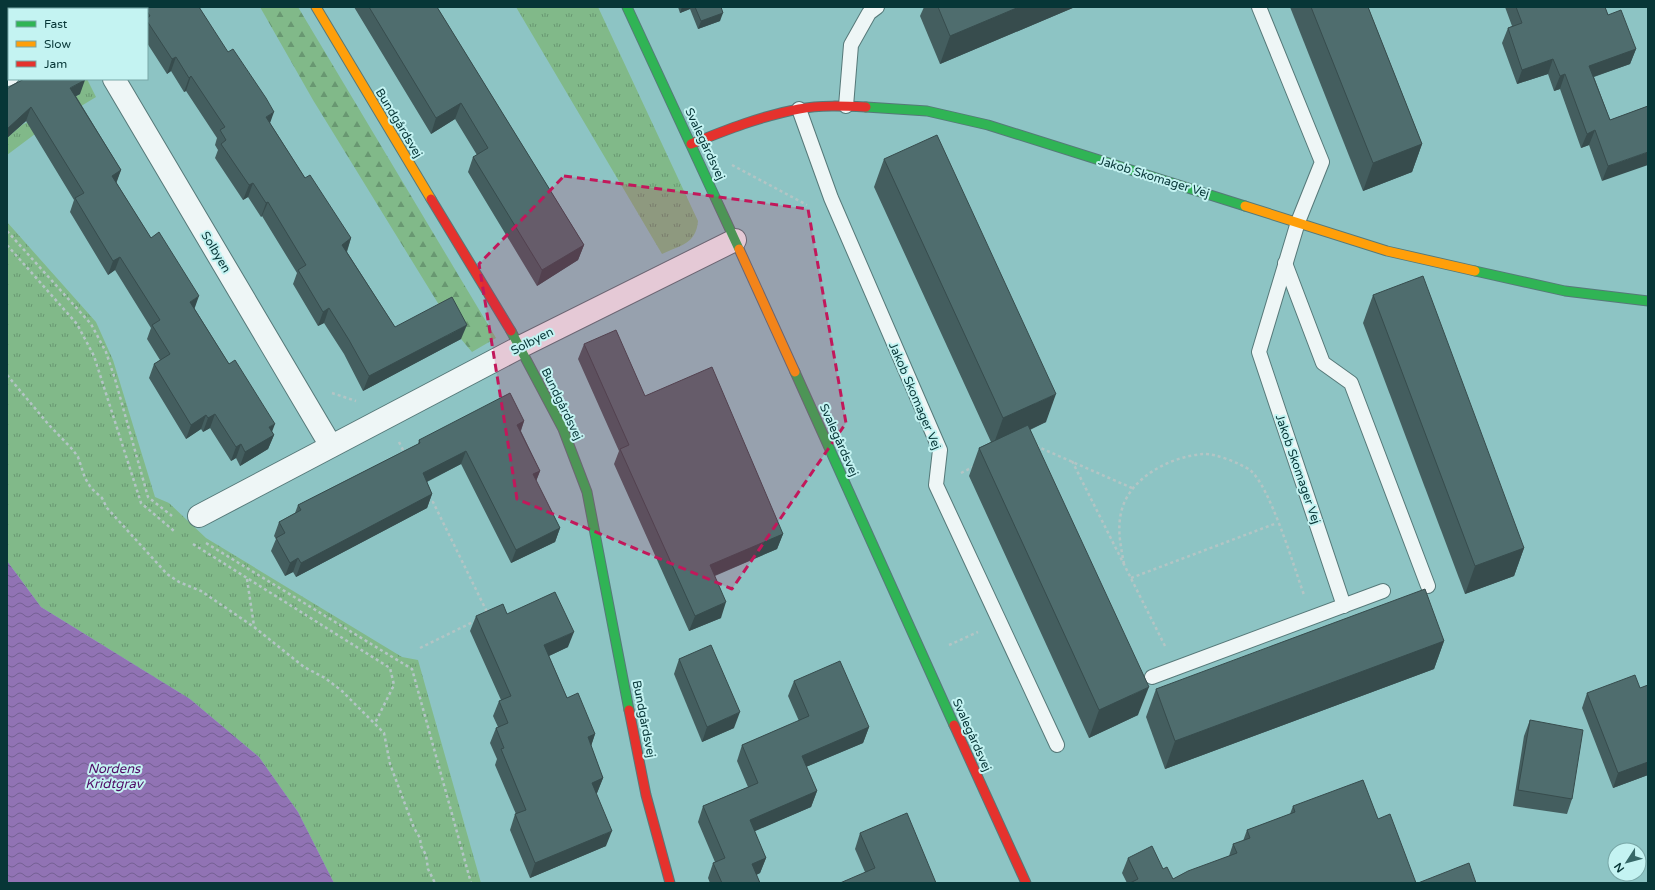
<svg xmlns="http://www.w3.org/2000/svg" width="1655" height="890" viewBox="0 0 1655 890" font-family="'Varela Round',sans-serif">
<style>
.grass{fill:url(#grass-tufts)}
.forest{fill:url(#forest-firs)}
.park{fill:url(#park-crowns)}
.water{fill:url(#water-waves)}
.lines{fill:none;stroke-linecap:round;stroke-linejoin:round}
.lane-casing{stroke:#567979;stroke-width:16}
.street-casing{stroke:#567979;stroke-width:24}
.fast-casing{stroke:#567979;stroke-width:11}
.slow-casing{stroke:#567979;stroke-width:11}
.jam-casing{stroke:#567979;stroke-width:11}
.path{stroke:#b3c5c5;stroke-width:2.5;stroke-dasharray:3 3;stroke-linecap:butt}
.lane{stroke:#eef6f6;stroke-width:14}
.street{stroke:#eef6f6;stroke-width:22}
.fast{stroke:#30b455;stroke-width:9}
.slow{stroke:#ff9f0a;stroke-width:9}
.jam{stroke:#e5322d;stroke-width:9}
.wall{fill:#445e5f}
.shaded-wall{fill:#374c4d}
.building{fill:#4f6d6e;stroke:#374c4d}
.marked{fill:#c2185b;fill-opacity:0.2;stroke:#c2185b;stroke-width:3;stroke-dasharray:8 5;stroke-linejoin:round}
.labels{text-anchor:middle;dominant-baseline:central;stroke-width:4;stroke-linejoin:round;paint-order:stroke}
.street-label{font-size:12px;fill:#073637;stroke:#c4f3f2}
.water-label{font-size:13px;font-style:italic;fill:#4f0a65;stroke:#c4f3f2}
</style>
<defs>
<pattern id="grass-tufts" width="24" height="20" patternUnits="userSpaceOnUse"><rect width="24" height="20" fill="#81b989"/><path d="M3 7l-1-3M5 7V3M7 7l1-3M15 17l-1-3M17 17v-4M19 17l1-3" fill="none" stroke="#689771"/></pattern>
<pattern id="forest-firs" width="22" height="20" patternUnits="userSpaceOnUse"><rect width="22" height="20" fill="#81b989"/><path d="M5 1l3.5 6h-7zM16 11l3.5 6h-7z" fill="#689771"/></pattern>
<pattern id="park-crowns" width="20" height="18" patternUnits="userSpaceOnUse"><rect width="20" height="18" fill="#81b989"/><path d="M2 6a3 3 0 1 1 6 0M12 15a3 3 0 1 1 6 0" fill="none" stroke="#689771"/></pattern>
<pattern id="water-waves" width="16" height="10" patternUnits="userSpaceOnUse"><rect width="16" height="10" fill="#9173b4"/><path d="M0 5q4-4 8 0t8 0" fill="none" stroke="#745f93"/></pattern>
</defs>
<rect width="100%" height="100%" fill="#8dc4c4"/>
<!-- grass -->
<g class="grass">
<path d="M 516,7 L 598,7 L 698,221 C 696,244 681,245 662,254 Z"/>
<path d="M 72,79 L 87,79 L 96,97 L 35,134 L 7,155 L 7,138 L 22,125 L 80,94 Z"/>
<path d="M 7,222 L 96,322 L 113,360 L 155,497 L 169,503 L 206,538 L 402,657 L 418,660 L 481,883 L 334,883 L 298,812 L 259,757 L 190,699 L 41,607 L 7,561 Z"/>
</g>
<!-- forest -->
<path class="forest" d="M 260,7 L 298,7 L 496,338 L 472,352 L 461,339 L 447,312 L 444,313 L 313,100 Z"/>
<!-- park -->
<path class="park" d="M 7,7 L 36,7 L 37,9 L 9,9 L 9,52 L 7,54 Z"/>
<!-- water -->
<path class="water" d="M 7,561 L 41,607 L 190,699 L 259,757 L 298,812 L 334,883 L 7,883 Z"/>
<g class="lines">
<defs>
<g id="lane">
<path d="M 1259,7 L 1322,162 L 1298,222 L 1259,352 L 1344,606"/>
<path d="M 846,106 L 851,45 L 869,13 L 877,7"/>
<path d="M 799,109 L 831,198 L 940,450 L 936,485 L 1057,745"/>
<path d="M 1285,263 L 1323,363 L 1351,383 L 1428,586"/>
<path d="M 1152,677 L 1383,591"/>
</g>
<g id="street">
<path d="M 71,7 L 73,9"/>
<path d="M 7,75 L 9,74"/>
<path d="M 114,79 L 331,446"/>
<path d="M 199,516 L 520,347 L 735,240"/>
</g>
<g id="fast">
<path d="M 627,7 L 739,249"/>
<path d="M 866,107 L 927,111 L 988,125 L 1245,206"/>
<path d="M 1475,271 L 1565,291 L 1648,301"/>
<path d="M 511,331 L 563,429 L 587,492 L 629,710"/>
<path d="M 795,372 L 954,725"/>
</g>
<g id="slow">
<path d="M 316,7 L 431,199"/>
<path d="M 1245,206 L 1387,251 L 1475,271"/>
<path d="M 739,249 L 795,372"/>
</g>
<g id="jam">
<path d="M 691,144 C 726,130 761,116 799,109 C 820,105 844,106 866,107"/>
<path d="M 431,199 L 511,331"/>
<path d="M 629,710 L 646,795 L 670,883"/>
<path d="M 954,725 L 1026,883"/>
</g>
</defs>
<!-- lane casing -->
<use href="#lane" class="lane-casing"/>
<!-- street casing -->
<use href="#street" class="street-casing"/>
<!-- fast casing -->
<use href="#fast" class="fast-casing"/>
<!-- slow casing -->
<use href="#slow" class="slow-casing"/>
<!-- jam casing -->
<use href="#jam" class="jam-casing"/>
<!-- path -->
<g class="path">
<path d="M 732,165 L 807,205"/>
<path d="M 7,231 L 91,324 L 106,352 L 115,379 L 148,497 L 172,516"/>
<path d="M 7,245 L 77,324 L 94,356 L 141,503 L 174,531"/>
<path d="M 7,375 L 49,425 L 73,450 L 78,457 L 85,478 L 91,488 L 102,498 L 107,508 L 167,574 L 179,582 L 201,591 L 254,627 L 304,667 L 325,678 L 342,691 L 384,733 L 390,764 L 414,828 L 420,838 L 421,846 L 426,855 L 428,869 L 435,883"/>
<path d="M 332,393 L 356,401"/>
<path d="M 399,442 L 405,454"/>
<path d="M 1036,446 L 1132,488"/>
<path d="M 1072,461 L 1165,646"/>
<path d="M 961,473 L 973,467"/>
<path d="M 428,499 L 429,502 L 433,502 L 488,614"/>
<path d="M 206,543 L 412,669 L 471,883"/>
<path d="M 193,544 L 390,668 L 394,685 L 375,723"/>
<path d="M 1124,564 C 1121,547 1117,530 1121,513 C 1128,478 1171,456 1204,454 C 1215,453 1241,464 1250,470 C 1270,486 1294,567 1304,595"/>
<path d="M 1131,578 L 1277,523"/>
<path d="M 247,579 L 254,626"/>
<path d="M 949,645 L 978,632"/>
<path d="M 420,648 L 477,620"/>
</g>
<!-- lane -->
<use href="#lane" class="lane"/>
<!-- street -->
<use href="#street" class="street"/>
<!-- fast -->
<use href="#fast" class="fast"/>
<!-- slow -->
<use href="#slow" class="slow"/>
<!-- jam -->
<use href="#jam" class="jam"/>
</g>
<!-- wall -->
<g class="wall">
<path d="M 135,7 L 199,7 L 270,123 L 305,178 L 351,238 L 347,252 L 395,327 L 461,339 L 363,391 L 344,354 L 324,323 L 318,326 L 293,284 L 297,273 L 262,216 L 261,217 L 248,197 L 243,200 L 215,158 L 218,150 L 215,145 L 217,138 L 186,91 L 184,92 L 171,71 L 167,74 L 147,43 L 147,9 L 136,9 Z"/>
<path d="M 354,7 L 437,7 L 584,245 L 578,260 L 537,286 L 468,172 L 473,157 L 477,155 L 455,119 L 431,134 Z"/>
<path d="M 678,7 L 721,7 L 720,21 L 698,29 L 690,9 L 680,13 Z"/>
<path d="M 924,7 L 1075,7 L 940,64 L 920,16 Z"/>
<path d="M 1290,7 L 1368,7 L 1422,144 L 1412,172 L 1363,191 Z"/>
<path d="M 1505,7 L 1605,7 L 1608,15 L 1636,49 L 1630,64 L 1594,77 L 1610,120 L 1648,106 L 1602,181 L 1589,145 L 1581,148 L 1560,89 L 1554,91 L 1548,74 L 1517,84 L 1502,43 L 1508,28 L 1512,26 Z"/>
<path d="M 7,89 L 80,94 L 76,96 L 121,170 L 116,182 L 229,364 L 274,435 L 268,449 L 240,466 L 236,458 L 231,461 L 210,428 L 203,432 L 201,429 L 186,439 L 149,378 L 154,364 L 160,360 L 147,339 L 151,328 L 115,270 L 108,275 L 70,212 L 74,200 L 26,121 L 7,138 Z"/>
<path d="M 884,159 L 1046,422 L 1030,430 L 1138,715 L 1089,738 L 969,476 L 979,448 L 991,442 L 874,187 Z"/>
<path d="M 1373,295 L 1524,548 L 1514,576 L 1465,594 L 1363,323 Z"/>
<path d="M 584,344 L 645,396 L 783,534 L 777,549 L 715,576 L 721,618 L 689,631 L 614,464 L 619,451 L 578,359 Z"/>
<path d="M 524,421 L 521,431 L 540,471 L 536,481 L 560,528 L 555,542 L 511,563 L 461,464 L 427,482 L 432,494 L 427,508 L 296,577 L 293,572 L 285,576 L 271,551 L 276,539 L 274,536 L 279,522 L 295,513 L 298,505 L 418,444 L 419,440 Z"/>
<path d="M 507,614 L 568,647 L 549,656 L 567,698 L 595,734 L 591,746 L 603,778 L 597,793 L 596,794 L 606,846 L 530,878 L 510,830 L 515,814 L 516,814 L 495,765 L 497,759 L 490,743 L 496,728 L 498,727 L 493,716 L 499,701 L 501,700 L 470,631 L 476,616 Z"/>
<path d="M 1444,641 L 1434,669 L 1165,769 L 1146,717 L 1156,689 Z"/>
<path d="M 679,659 L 734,728 L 702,742 L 674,674 Z"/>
<path d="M 794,681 L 869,727 L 863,743 L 806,767 L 817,791 L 811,807 L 754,831 L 766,858 L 760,873 L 756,875 L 760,883 L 710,883 L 708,878 L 713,863 L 715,862 L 698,822 L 703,806 L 748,787 L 737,761 L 742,745 L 799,721 L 788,696 Z"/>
<path d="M 1648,685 L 1648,775 L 1613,788 L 1582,708 L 1587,693 L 1640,688 Z"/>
<path d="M 1530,720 L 1572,799 L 1567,814 L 1513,806 L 1524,736 Z"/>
<path d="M 1293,806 L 1378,819 L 1416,883 L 1127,883 L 1122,873 L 1128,858 L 1163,869 L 1173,879 L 1229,856 L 1233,844 L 1243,841 L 1247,830 L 1290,814 Z"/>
<path d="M 860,833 L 936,883 L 865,872 L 855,849 Z"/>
</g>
<!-- shaded-wall -->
<g class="shaded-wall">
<path d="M 682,7 L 691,7 L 690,9 L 680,13 Z"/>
<path d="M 1019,7 L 1075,7 L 940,64 L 950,36 Z"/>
<path d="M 723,13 L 720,21 L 698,29 L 701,21 Z"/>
<path d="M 1636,49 L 1630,64 L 1584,80 L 1589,66 Z"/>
<path d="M 176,57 L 171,71 L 167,74 L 172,59 Z"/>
<path d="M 1553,59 L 1548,74 L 1517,84 L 1522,70 Z"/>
<path d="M 1565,74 L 1560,89 L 1554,91 L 1560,76 Z"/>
<path d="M 191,76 L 186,91 L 184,92 L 189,78 Z"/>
<path d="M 85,80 L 80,94 L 65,102 L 70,88 Z"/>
<path d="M 461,103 L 455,119 L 431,134 L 436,118 Z"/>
<path d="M 31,107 L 26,121 L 7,138 L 7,129 Z"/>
<path d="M 274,112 L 269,126 L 266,117 Z"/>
<path d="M 1595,130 L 1589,145 L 1581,148 L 1587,134 Z"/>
<path d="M 1422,144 L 1412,172 L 1363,191 L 1373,163 Z"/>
<path d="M 1648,152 L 1648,165 L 1602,181 L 1608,166 Z"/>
<path d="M 121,170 L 116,184 L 112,176 Z"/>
<path d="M 253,183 L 248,197 L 243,200 L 249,185 Z"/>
<path d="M 268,202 L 262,216 L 261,217 L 266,203 Z"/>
<path d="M 351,238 L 346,253 L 342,245 Z"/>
<path d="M 584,245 L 578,260 L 537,286 L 542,270 Z"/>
<path d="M 120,257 L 115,270 L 108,275 L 113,261 Z"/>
<path d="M 199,296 L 194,310 L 190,302 Z"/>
<path d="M 329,308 L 324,323 L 318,326 L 323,312 Z"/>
<path d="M 467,325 L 461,339 L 363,391 L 369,376 Z"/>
<path d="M 1056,394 L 1046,422 L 993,446 L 1003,418 Z"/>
<path d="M 215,414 L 210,428 L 203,432 L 208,418 Z"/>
<path d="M 206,415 L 201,429 L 186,439 L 191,425 Z"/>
<path d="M 524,421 L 519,435 L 517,425 Z"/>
<path d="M 275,424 L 270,437 L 274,435 L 268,449 L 240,466 L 245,452 L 269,427 Z"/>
<path d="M 241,444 L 236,458 L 231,461 L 236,447 Z"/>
<path d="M 466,451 L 461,464 L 418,486 L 423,473 Z"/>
<path d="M 540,471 L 535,484 L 533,474 Z"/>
<path d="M 432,494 L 427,508 L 296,577 L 301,563 Z"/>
<path d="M 560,528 L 555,542 L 511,563 L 516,550 Z"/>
<path d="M 783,534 L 777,549 L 704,580 L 710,565 Z"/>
<path d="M 1524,548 L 1514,576 L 1465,594 L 1475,566 Z"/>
<path d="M 298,558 L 293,572 L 285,576 L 290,563 Z"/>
<path d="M 726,602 L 721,618 L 689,631 L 695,616 Z"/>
<path d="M 574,632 L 568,647 L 538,661 L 544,645 Z"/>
<path d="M 1444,641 L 1434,669 L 1165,769 L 1175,741 Z"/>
<path d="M 1149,687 L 1138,715 L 1089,738 L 1099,710 Z"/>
<path d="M 740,712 L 734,728 L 702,742 L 707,727 Z"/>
<path d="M 869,727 L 863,743 L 796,771 L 802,756 Z"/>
<path d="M 595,734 L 590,749 L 588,737 Z"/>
<path d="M 1648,762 L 1648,775 L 1613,788 L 1618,773 Z"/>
<path d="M 603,778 L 597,793 L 586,798 L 592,783 Z"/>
<path d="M 817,791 L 811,807 L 744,836 L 750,820 Z"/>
<path d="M 612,831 L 606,846 L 530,878 L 535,863 Z"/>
<path d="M 766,858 L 760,873 L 746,880 L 752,864 Z"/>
</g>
<!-- building -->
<g class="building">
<path d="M 144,7 L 199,7 L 228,52 L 233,49 L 266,98 L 274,112 L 266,117 L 305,178 L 310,175 L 351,238 L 342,245 L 395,327 L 452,297 L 467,325 L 369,376 L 349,340 L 329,308 L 323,312 L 298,270 L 306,265 L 268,202 L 266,203 L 253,183 L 249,185 L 221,144 L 226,140 L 220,130 L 225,127 L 191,76 L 189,78 L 176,57 L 172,59 L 147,21 L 147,18 L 150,16 L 147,11 L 147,9 L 146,9 Z"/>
<path d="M 369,7 L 437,7 L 584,245 L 542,270 L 473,157 L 488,148 L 461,103 L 436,118 Z"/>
<path d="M 695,7 L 721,7 L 723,13 L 701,21 Z"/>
<path d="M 938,7 L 1019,7 L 950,36 Z"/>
<path d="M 1311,7 L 1368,7 L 1422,144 L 1373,163 Z"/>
<path d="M 1516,7 L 1605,7 L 1608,15 L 1621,10 L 1636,49 L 1589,66 L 1610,120 L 1648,106 L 1648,152 L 1608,166 L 1595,130 L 1587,134 L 1565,74 L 1560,76 L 1553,59 L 1522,70 L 1508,28 L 1522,23 Z"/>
<path d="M 24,79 L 84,79 L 85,80 L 70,88 L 121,170 L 112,176 L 151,238 L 159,232 L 199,296 L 190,302 L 229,364 L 235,360 L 275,424 L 269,427 L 274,435 L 245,452 L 241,444 L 236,447 L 215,414 L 208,418 L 206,415 L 191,425 L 154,364 L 170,354 L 152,325 L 160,320 L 120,257 L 113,261 L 75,198 L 84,193 L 31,107 L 7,129 L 7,89 L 11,86 Z"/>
<path d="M 937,135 L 1056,394 L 1003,418 L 884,159 Z"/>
<path d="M 1423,276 L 1524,548 L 1475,566 L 1373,295 Z"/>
<path d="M 616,330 L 645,396 L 712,367 L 783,534 L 710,565 L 726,602 L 695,616 L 620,449 L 629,445 L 584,344 Z"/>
<path d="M 510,393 L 524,421 L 517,425 L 540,471 L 533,474 L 560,528 L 516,550 L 466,451 L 423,473 L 432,494 L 301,563 L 298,558 L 290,563 L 276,538 L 285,533 L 279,522 L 301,510 L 298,505 L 420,443 L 419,440 Z"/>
<path d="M 1028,425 L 1149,687 L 1099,710 L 979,448 Z"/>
<path d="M 1425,589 L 1444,641 L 1175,741 L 1156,689 Z"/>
<path d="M 555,592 L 574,632 L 544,645 L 567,698 L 578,693 L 595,734 L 588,737 L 603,778 L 592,783 L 612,831 L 535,863 L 515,814 L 526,810 L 501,749 L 504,748 L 496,728 L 508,723 L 499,701 L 511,696 L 476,616 L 503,604 L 507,614 Z"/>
<path d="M 711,645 L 740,712 L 707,727 L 679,659 Z"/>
<path d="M 840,661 L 869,727 L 802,756 L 817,791 L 750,820 L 766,858 L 752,864 L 760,883 L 722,883 L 713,863 L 725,858 L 703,806 L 758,783 L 742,745 L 809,716 L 794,681 Z"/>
<path d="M 1635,675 L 1640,688 L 1648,685 L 1648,762 L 1618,773 L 1587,693 Z"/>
<path d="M 1530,720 L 1583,730 L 1572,799 L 1518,790 Z"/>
<path d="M 1363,780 L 1378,819 L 1390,814 L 1416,883 L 1130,883 L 1138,879 L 1128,858 L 1152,846 L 1163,869 L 1167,867 L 1173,879 L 1188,871 L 1237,853 L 1233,844 L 1250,838 L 1247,830 L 1295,812 L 1293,806 Z"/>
<path d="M 907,813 L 936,883 L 840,883 L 875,868 L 860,833 Z"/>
<path d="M 1469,863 L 1476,883 L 1418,883 Z"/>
</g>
<!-- marked area -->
<path class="marked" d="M 564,176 L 808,209 L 846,423 L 732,589 L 517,499 L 479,264 Z"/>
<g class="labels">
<!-- street labels -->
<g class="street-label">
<text transform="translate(399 123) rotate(59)">Bundgårdsvej</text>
<text transform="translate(705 144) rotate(65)">Svalegårdsvej</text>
<text transform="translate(1154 177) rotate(17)">Jakob Skomager Vej</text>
<text transform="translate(216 252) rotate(59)">Solbyen</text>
<text transform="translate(532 341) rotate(-27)">Solbyen</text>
<text transform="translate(915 396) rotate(67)">Jakob Skomager Vej</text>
<text transform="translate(562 404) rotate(64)">Bundgårdsvej</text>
<text transform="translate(839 440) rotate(66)">Svalegårdsvej</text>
<text transform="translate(1298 469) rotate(71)">Jakob Skomager Vej</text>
<text transform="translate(644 719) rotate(79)">Bundgårdsvej</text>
<text transform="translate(972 735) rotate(66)">Svalegårdsvej</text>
</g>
<!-- water labels -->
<g class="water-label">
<text x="114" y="769">Nordens<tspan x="114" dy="15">Kridtgrav</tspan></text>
</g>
</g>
<!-- border -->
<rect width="1655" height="890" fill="none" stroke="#073637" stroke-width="16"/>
<!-- legend -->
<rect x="8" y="8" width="140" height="72" fill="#c4f3f2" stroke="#78a7a7"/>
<rect x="16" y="21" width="20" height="6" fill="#30b455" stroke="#78a7a7"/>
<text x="44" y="28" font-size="12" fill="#073637">Fast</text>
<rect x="16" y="41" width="20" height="6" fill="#ff9f0a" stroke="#78a7a7"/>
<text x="44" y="48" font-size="12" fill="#073637">Slow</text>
<rect x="16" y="61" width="20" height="6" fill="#e5322d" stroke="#78a7a7"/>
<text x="44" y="68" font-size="12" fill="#073637">Jam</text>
<!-- north arrow -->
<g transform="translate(1627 862) rotate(234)"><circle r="19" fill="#c4f3f2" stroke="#78a7a7"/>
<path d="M0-3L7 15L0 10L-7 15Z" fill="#366868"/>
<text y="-6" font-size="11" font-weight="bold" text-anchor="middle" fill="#073637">N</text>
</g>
</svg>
